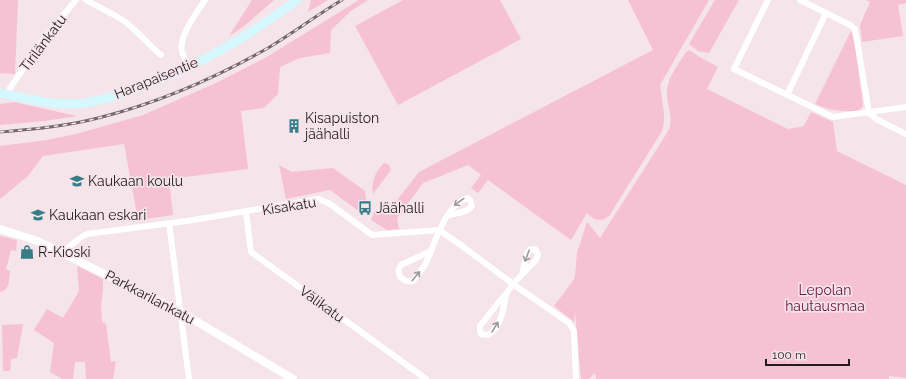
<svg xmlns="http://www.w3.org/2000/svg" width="906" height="379" viewBox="0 0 906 379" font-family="Raleway,sans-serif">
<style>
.green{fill:#f6c1d3}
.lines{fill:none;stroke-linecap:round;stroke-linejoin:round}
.minor{stroke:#fff;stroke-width:6}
.tertiary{stroke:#fff;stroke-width:8}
.secondary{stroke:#d4f8fe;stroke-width:9}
.rail-casing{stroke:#72686b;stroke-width:3}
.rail{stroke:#f5e4e9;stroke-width:1.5;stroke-dasharray:4.5;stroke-linecap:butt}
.oneway{stroke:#9c999a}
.labels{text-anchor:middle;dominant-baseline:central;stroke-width:3.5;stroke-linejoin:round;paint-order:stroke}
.street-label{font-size:14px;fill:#231d1f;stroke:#f5e4e9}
.poi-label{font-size:14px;fill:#231d1f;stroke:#f5e4e9;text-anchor:start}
.park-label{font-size:14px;fill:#6a143e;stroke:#f5e4e9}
</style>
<rect width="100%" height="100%" fill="#f5e4e9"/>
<!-- green -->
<g class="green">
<path d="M 0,0 L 18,0 L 15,74 L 0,73 Z"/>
<path d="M 252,0 L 274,0 L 243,27 L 229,36 Z"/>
<path d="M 311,0 L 328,0 L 308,12 Z"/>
<path d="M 359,0 L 368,0 L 351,11 L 331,30 L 330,53 L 300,58 L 280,67 L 278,94 L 264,108 L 241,111 L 248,169 L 169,179 L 173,215 L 138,220 L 124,144 L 43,156 L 28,176 L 0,199 L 0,146 L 47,140 L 76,134 L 143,115 L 216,83 L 265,58 Z"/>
<path d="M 403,0 L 500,0 L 521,39 L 398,105 L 355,26 Z"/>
<path d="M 628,0 L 709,0 L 660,85 L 664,113 L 664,122 L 662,131 L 609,216 C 601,223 593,220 587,213 L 571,240 L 488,180 L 478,193 L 471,188 L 481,175 L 468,165 L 423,183 L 397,218 L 399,229 L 387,230 L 371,220 L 375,210 L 388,212 L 419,172 L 653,50 Z"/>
<path d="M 715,0 L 739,0 L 709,53 L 698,51 L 689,44 Z"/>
<path d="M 866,0 L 906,0 L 906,3 L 898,5 L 903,36 L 862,42 L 860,25 L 870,2 Z"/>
<path d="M 851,31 L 855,43 L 863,106 L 858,111 C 842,111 829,111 815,104 Z"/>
<path d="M 689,50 L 703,59 L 718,67 L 707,89 L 788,129 L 804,126 L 811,112 L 833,122 L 837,151 L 906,185 L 906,378 L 889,376 L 889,379 L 596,379 L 595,373 L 589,379 L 581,379 L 575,312 L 574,322 L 554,306 L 573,281 L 575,276 L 577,253 L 587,222 L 600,238 L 664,138 C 666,134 669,130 670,126 C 673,113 664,99 668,85 C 671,73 680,62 686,52 Z"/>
<path d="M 14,102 L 77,116 L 45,121 L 0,125 L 0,104 Z"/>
<path d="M 384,163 L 389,165 L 391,170 L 373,194 C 370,184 376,170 384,163 Z"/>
<path d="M 279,165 L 292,172 L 333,168 L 365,191 L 366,200 L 360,212 L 330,190 L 286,199 Z"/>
<path d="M 0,236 L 17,240 L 16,251 L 11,250 L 6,269 L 10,271 C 9,280 10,290 0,292 Z"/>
<path d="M 77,266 L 103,279 L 103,291 L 101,305 L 102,322 L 106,324 L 111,362 L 116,361 L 113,379 L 86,379 L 85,362 L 75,362 L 73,379 L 62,379 L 50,372 L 54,343 L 34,330 L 47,309 L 63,318 L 79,291 Z"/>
<path d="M 23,324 L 17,358 L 11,359 L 10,371 L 3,371 L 2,325 Z"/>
</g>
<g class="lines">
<!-- minor -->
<g class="minor">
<path d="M 86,0 C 98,7 112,13 124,21 C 138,31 148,45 161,55"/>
<path d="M 768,0 L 734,69 L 833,117 L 906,107"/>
<path d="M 800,0 L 850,25 L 855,29 L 869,113 L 876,119 L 906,134"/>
<path d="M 188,67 C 187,62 184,57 182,52 C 178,37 197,12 205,0"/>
<path d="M 10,88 L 45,37 L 76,0"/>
<path d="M 787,95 L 826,13"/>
<path d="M 246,212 L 251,252 L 426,379"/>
<path d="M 169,223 L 189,379"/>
<path d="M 431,251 L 401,265 C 394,274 403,283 413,281 C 417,275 423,269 426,263 C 435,243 445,205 467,198 L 470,200 L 472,206 C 467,213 457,213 449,215"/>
<path d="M 63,252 C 71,246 78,238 87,234 L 187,221 L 319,199 L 330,204 L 372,235 L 439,230 L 458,243 L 513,284 L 569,323 L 574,331 L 576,379"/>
<path d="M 506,294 C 504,307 501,328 488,335 L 481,334 L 480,330 L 480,326 L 498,303 L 506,294 L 513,284 L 536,260 L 538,254 L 535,249 L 529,250 L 526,257 L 522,274"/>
</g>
<!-- tertiary -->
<path class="tertiary" d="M 0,229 L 38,241 L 181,312 L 293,379"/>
<!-- secondary -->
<path class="secondary" d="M 0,93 C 22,97 44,104 66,104 C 85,105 103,99 120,94 C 184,74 244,40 297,0"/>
<defs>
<path id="rail" d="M 0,132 C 34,129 69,126 102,117 C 160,102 217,77 268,48 C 293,33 317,15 342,0"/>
</defs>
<!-- rail casing -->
<use href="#rail" class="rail-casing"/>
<!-- rail -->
<use href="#rail" class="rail"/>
</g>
<!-- one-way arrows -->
<defs><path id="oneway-shaft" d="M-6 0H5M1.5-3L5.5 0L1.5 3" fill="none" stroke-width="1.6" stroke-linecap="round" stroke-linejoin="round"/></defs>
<g class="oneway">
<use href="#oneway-shaft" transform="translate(459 202) rotate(144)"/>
<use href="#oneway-shaft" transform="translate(527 256) rotate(110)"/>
<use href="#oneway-shaft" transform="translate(416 276) rotate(-51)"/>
<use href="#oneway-shaft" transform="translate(495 327) rotate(-59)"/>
</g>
<!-- icons -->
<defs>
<symbol id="building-bare" viewBox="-9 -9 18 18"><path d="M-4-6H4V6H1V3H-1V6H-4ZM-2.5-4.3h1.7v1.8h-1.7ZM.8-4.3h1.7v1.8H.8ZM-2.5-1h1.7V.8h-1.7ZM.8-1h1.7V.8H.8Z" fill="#367d88" stroke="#f5e4e9" stroke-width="2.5" paint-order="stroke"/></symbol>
<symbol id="school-bare" viewBox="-9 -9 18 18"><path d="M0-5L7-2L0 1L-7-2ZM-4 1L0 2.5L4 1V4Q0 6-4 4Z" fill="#367d88" stroke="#f5e4e9" stroke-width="2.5" paint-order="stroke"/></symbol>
<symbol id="bus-bare" viewBox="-9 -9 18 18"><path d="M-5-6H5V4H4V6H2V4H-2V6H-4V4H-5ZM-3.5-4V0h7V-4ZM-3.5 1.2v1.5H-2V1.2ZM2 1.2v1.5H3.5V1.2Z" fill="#367d88" stroke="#f5e4e9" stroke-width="2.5" paint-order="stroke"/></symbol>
<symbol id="shop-bare" viewBox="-9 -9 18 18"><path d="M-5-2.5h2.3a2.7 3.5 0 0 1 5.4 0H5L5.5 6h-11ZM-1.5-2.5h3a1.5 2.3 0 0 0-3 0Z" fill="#367d88" stroke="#f5e4e9" stroke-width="2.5" paint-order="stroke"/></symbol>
</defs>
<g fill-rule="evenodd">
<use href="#building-bare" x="284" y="116" width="20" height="20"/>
<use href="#school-bare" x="67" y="171" width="20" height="20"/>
<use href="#bus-bare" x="355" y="198" width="20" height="20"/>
<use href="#school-bare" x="28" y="205" width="20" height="20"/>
<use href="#shop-bare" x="17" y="242" width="20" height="20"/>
</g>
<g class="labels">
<!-- street labels -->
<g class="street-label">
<text transform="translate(43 43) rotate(-53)">Tirilänkatu</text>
<text transform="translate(156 78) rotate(-22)">Harapaisentie</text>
<text transform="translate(289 206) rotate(-9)">Kisakatu</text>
<text transform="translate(150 297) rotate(28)">Parkkarilankatu</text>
<text transform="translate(322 304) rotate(36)">Välikatu</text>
</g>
<!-- poi labels -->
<g class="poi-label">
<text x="305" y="118">Kisapuiston<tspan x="305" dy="16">jäähalli</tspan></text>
<text x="88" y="181">Kaukaan koulu</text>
<text x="376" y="208">Jäähalli</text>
<text x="49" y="215">Kaukaan eskari</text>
<text x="38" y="252">R-Kioski</text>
</g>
<!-- park labels -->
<g class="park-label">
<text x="825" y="290">Lepolan<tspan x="825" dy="16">hautausmaa</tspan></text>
</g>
</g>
<!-- scale -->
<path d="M766 359v6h83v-6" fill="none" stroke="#231d1f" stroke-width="2"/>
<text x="772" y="359" font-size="12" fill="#231d1f" stroke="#f5e4e9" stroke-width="3" paint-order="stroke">100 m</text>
</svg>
